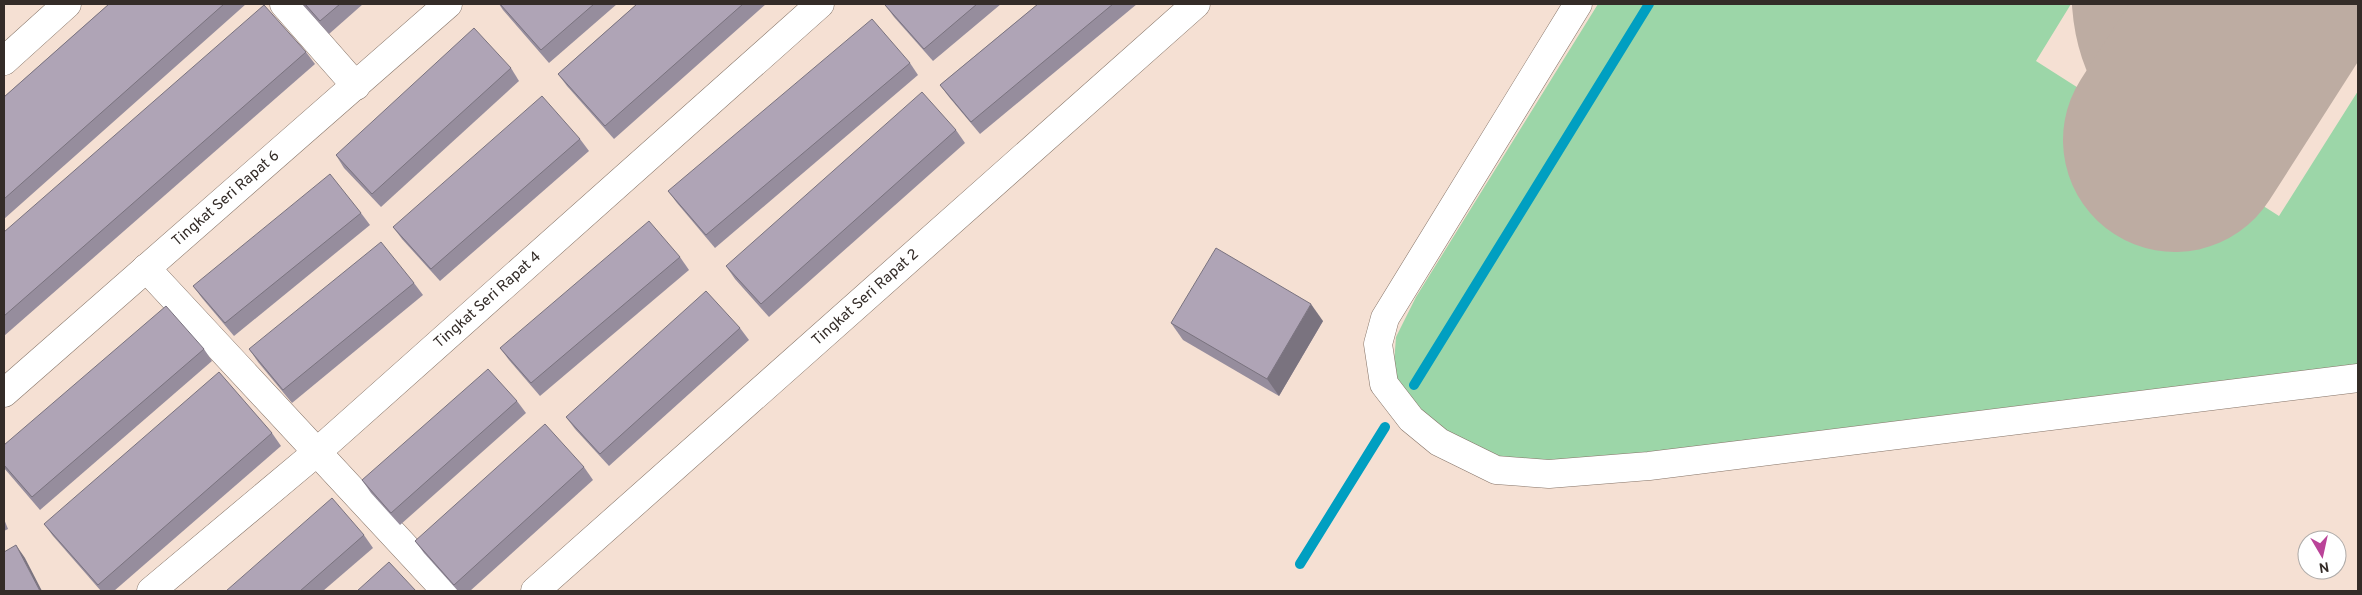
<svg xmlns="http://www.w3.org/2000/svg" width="2362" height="595" viewBox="0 0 2362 595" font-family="Overpass,sans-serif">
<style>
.green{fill:#9cd6a8}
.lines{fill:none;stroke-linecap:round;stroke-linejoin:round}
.stream{stroke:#009fc1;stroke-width:10}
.taxiway{stroke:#bdaca2;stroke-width:90}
.runway{stroke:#bdaca2;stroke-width:224}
.minor-casing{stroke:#857367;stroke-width:29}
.minor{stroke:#fff;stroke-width:28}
.wall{fill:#968d9d}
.shaded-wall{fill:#7a737f}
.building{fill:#afa4b6;stroke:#7a737f}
.labels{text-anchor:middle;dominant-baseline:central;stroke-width:4;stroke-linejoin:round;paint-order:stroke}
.street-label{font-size:15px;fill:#342c28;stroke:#fff}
</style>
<rect width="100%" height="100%" fill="#f5e0d3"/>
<!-- green -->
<path class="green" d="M 1598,4 L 2071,4 L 2036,61 L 2279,216 L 2358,91 L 2358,370 L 1647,457 L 1500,463 L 1447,440 L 1409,406 L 1393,377 L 1396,337 L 1416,297 Z"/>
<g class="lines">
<!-- stream -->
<g class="stream">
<path d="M 1414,385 L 1649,4"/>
<path d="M 1300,564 L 1385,427"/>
</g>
<!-- taxiway -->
<path class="taxiway" d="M 2117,4 C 2119,30 2125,53 2140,75 C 2145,81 2153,85 2158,89 C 2171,99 2187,107 2203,109 C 2227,113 2268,98 2284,80 C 2302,60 2309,29 2318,4"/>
<!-- runway -->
<path class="runway" d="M 2175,140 L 2262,4"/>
<defs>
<g id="minor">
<path d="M 284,4 L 356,86"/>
<path d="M 1578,4 L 1385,318 L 1378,344 L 1384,384 L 1411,419 L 1439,442 L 1496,470 L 1549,474 L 1649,466 L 2358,378"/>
<path d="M 4,61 L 67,4"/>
<path d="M 146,268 L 446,591"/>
<path id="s1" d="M 4,393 L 448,4"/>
<path id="s2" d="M 151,591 L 317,452 L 820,4"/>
<path id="s3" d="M 535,591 L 1196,4"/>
</g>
</defs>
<!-- minor casing -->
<use href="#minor" class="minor-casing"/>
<!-- minor -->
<use href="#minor" class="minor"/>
</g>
<!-- wall -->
<g class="wall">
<path d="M 109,4 L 246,4 L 4,219 L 4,97 Z"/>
<path d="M 302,4 L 363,4 L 329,34 Z"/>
<path d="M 499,4 L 617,4 L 549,63 L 503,10 Z"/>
<path d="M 637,4 L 766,4 L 614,139 L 567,86 L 558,74 Z"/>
<path d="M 886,4 L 1001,4 L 933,61 L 894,17 L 885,5 Z"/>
<path d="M 1038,4 L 1137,4 L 980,134 L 949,97 L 940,85 Z"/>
<path d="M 306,52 L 315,64 L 4,336 L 4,232 Z"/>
<path d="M 910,63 L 918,75 L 715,248 L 677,203 L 668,191 Z"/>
<path d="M 511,68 L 519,81 L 381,207 L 344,168 L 336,155 Z"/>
<path d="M 956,130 L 965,143 L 769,317 L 735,279 L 726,266 Z"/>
<path d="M 580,139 L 589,151 L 440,281 L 402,239 L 393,227 Z"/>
<path d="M 361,213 L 370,225 L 234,336 L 202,298 L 193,286 Z"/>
<path d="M 680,257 L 689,270 L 540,396 L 509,360 L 500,348 Z"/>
<path d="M 414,283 L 423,295 L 292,403 L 258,362 L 249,349 Z"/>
<path d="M 1323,321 L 1279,396 L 1183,340 L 1171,323 Z"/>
<path d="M 740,328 L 749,340 L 609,466 L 575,429 L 566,417 Z"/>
<path d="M 204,349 L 212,361 L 40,510 L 4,468 L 4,445 Z"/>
<path d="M 517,401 L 526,413 L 400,525 L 371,493 L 362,480 Z"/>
<path d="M 272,433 L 281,446 L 114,591 L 101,591 L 53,536 L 44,524 Z"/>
<path d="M 584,467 L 593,480 L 470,591 L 458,591 L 424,553 L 415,541 Z"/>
<path d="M 4,519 L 8,529 L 4,531 Z"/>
<path d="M 364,535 L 373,548 L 323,591 L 226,591 Z"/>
</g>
<!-- shaded-wall -->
<g class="shaded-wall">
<path d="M 1311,304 L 1323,321 L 1279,396 L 1267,379 Z"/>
<path d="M 16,545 L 25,558 L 42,591 L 40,591 Z"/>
</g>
<!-- building -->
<g class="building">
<path d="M 109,4 L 224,4 L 4,199 L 4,97 Z"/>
<path d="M 305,4 L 340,4 L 320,21 Z"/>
<path d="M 500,4 L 594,4 L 541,50 Z"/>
<path d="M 637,4 L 743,4 L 605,126 L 558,74 Z"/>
<path d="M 886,4 L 977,4 L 924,49 L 885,5 Z"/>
<path d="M 1038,4 L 1113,4 L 971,122 L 940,85 Z"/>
<path d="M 264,5 L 306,52 L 4,316 L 4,232 Z"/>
<path d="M 872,19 L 910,63 L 706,235 L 668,191 Z"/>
<path d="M 474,28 L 511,68 L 372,194 L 336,155 Z"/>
<path d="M 922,92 L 956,130 L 761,304 L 726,266 Z"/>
<path d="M 542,96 L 580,139 L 431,269 L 393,227 Z"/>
<path d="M 330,174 L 361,213 L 225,323 L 193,286 Z"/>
<path d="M 649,221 L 680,257 L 531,383 L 500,348 Z"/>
<path d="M 381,242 L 414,283 L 283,390 L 249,349 Z"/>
<path d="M 1216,248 L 1311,304 L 1267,379 L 1171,323 Z"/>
<path d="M 706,291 L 740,328 L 600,454 L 566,417 Z"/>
<path d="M 166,306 L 204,349 L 32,497 L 4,465 L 4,445 Z"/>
<path d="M 488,369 L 517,401 L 391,513 L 362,480 Z"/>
<path d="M 219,372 L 272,433 L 98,585 L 44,524 Z"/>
<path d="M 545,424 L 584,467 L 454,585 L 415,541 Z"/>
<path d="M 332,498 L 364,535 L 300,591 L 226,591 Z"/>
<path d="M 16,545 L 40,591 L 4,591 L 4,552 Z"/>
<path d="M 389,562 L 416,591 L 357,591 Z"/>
</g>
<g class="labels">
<!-- street labels -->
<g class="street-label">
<text stroke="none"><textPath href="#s1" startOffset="295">Tingkat Seri Rapat 6</textPath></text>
<text stroke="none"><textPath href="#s3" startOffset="442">Tingkat Seri Rapat 2</textPath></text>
<text stroke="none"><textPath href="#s2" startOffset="445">Tingkat Seri Rapat 4</textPath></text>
</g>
</g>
<!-- border -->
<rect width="2362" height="595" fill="none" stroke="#342c28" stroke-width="10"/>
<!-- north arrow -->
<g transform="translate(2322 555) rotate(171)"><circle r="24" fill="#ffffff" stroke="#aeaba9"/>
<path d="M0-4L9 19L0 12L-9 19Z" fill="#ba4398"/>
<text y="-8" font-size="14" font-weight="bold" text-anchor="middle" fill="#342c28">N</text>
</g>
</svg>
